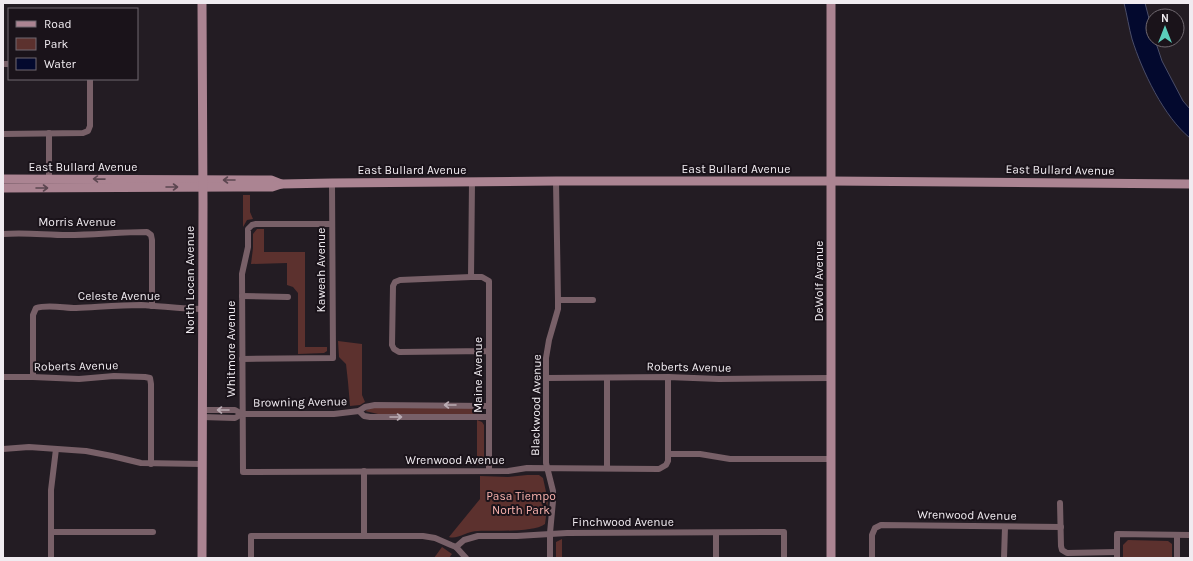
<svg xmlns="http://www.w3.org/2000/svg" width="1193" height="561" viewBox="0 0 1193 561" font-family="Karla,sans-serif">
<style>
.green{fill:#5c312e}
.water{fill:#03092e;stroke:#4a4d68}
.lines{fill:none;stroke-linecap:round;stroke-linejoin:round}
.street{stroke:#786068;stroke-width:6}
.secondary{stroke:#ab8492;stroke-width:9}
.oneway{stroke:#5b4650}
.oneway2{stroke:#baacb3}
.labels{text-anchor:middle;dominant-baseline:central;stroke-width:4;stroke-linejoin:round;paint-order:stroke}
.street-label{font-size:12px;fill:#f0ebf0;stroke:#1a131a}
.park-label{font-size:12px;fill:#f9b2ad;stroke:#1a131a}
</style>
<rect width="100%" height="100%" fill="#231c23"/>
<!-- green -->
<g class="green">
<path d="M 243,195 L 250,195 L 250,212 L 253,219 L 247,220 L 243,227 Z"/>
<path d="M 257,229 L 264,229 L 264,252 L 305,252 L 305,347 L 327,347 L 327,351 L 324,353 L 298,354 L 298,293 L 293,287 L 287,285 L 287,263 L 251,264 L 253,248 L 253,234 Z"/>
<path d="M 338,341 L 362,344 L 362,395 L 365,402 L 360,405 L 350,406 L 348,382 L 346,364 L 339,357 Z"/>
<path d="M 377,407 L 481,408 L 482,412 L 478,414 L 378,414 L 365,411 L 371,408 Z"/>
<path d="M 477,420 L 482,422 L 484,425 L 484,463 L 481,465 L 477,465 Z"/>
<path d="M 527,475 L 539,475 L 543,478 L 548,501 L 545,524 C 533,533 494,530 478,531 C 467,531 457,540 449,537 L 480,499 L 480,476 L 508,477 Z"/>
<path d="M 562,539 L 562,558 L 556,558 L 556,542 Z"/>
<path d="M 1128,540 L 1168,541 L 1172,544 L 1172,558 L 1123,558 L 1123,545 Z"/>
<path d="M 442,547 L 452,554 L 449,558 L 434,558 Z"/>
</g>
<!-- water -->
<path class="water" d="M 1124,3 L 1145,3 L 1153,34 L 1153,40 L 1155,40 L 1162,61 L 1183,101 L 1190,109 L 1190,138 C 1164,117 1142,71 1132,39 C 1129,28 1127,15 1124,3 Z"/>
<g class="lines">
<!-- street -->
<g class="street">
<path d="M 3,64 L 9,64"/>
<path d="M 3,134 L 83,133 L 88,131 L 90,126 L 90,79"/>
<path d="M 49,178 L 49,133"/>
<path d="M 332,224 L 256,224 L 252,225 L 248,229 L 248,247 L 242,274 L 243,472 L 508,471 L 527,468 L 659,469 L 666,465 L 668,461 L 668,377"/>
<path d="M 3,234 C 25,232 46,235 67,235 C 94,235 120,232 147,232 L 151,235 L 152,240 L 152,306"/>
<path d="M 471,277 L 472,182"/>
<path d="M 242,296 L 288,297"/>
<path d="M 558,300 L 593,300"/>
<path d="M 489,351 L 399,352 L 394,349 L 392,345 L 393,286 L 395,282 L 400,280 L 471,277 L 482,277 L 489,281 L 489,471"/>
<path d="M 242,359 L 333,358 L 332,183"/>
<path d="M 3,377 L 33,377 L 79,379 L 114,376 L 145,377 L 150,378 L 151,384 L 151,464"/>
<path d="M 33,377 L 33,315 L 36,308 C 48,304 64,308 76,308 C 98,307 119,305 141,305 C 161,306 182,309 202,309"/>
<path d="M 546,378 L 668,377 L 719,379 L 831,378"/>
<path d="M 607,378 L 607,468"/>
<path d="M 202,410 L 235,410 L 242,414"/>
<path d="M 359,411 L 364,416 L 370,417 L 489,417"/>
<path d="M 202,417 L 235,418 L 242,414 L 334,414 L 359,411 L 365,407 L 375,405 L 489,406"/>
<path d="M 3,449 L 29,447 L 86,451 L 112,456 L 141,463 L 202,464"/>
<path d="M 668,454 L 700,454 L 730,459 L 831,459"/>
<path d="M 1060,503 L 1061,546 L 1062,550 L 1067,553 L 1117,552"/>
<path d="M 51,532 L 153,532"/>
<path d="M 1177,535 L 1177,558"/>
<path d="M 364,536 L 364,471"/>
<path d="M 456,547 L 464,540 L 478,536 L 517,536 L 567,533 L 784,532 L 784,558"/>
<path d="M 51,558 L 51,490 L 56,449"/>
<path d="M 251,558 L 251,536 L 423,536 L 435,538 L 451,545 L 456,547 L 466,558"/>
<path d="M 550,558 L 550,533 L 553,501 L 553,491 L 546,463 L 546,358 L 549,340 L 558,309 L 558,300 L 556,181"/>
<path d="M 716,558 L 716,533"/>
<path d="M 872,558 L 872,535 L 875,528 L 881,525 L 1061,527"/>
<path d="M 1004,558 L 1005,527"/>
<path d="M 1117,558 L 1117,534 L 1190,535"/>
</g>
<!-- secondary -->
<g class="secondary">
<path d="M 3,179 L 271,180 L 281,184"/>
<path d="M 3,188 L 237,187 L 272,187 L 281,184 L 332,183 L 556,181 L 831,181 L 1190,184"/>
<path d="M 202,558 L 203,204 L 202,3"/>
<path d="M 831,558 L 831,3"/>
</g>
</g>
<!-- one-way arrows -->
<defs><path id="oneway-shaft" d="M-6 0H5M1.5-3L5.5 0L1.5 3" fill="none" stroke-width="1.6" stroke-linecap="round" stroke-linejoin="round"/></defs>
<g class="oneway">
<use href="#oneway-shaft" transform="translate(99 179) rotate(-179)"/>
<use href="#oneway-shaft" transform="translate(229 180) rotate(-180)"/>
<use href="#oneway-shaft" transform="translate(172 187)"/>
<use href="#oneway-shaft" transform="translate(42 188)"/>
</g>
<g class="oneway2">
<use href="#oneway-shaft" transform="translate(450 405) rotate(-180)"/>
<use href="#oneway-shaft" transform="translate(223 410) rotate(-180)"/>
<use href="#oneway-shaft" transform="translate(396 417)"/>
</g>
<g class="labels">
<!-- street labels -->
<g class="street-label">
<text x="83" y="167">East Bullard Avenue</text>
<text x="736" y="169">East Bullard Avenue</text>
<text x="412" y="170">East Bullard Avenue</text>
<text transform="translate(1060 170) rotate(1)">East Bullard Avenue</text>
<text x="77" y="222">Morris Avenue</text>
<text transform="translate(321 270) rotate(-90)">Kaweah Avenue</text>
<text transform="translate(190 280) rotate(-90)">North Locan Avenue</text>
<text transform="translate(819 281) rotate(-90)">DeWolf Avenue</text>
<text x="119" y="296">Celeste Avenue</text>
<text transform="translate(231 349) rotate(-90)">Whitmore Avenue</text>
<text transform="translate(76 366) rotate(-1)">Roberts Avenue</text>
<text transform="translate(689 367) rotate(1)">Roberts Avenue</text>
<text transform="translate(478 375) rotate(-90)">Maine Avenue</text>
<text transform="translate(300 402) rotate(-1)">Browning Avenue</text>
<text transform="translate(536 405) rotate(-89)">Blackwood Avenue</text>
<text x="455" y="460">Wrenwood Avenue</text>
<text transform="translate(967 515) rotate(1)">Wrenwood Avenue</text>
<text x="623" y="522">Finchwood Avenue</text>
</g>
<!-- park labels -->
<g class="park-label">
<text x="521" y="496">Pasa Tiempo<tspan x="521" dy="14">North Park</tspan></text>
</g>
</g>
<!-- border -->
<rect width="1193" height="561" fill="none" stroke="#f0ebf0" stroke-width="8"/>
<!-- legend -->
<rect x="8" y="8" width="130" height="72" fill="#1a131a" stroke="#706970"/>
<rect x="16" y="21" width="20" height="6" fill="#ab8492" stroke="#706970"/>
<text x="44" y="28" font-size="12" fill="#f0ebf0">Road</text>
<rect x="16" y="38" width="20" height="12" fill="#5c312e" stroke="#706970"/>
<text x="44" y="48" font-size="12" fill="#f0ebf0">Park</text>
<rect x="16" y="58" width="20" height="12" fill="#03092e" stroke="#706970"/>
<text x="44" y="68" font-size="12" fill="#f0ebf0">Water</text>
<!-- north arrow -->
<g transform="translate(1165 28)"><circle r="19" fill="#1a131a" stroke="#706970"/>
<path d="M0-3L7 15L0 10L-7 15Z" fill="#5bcebb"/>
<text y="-6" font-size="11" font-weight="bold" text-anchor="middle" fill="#f0ebf0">N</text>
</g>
</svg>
